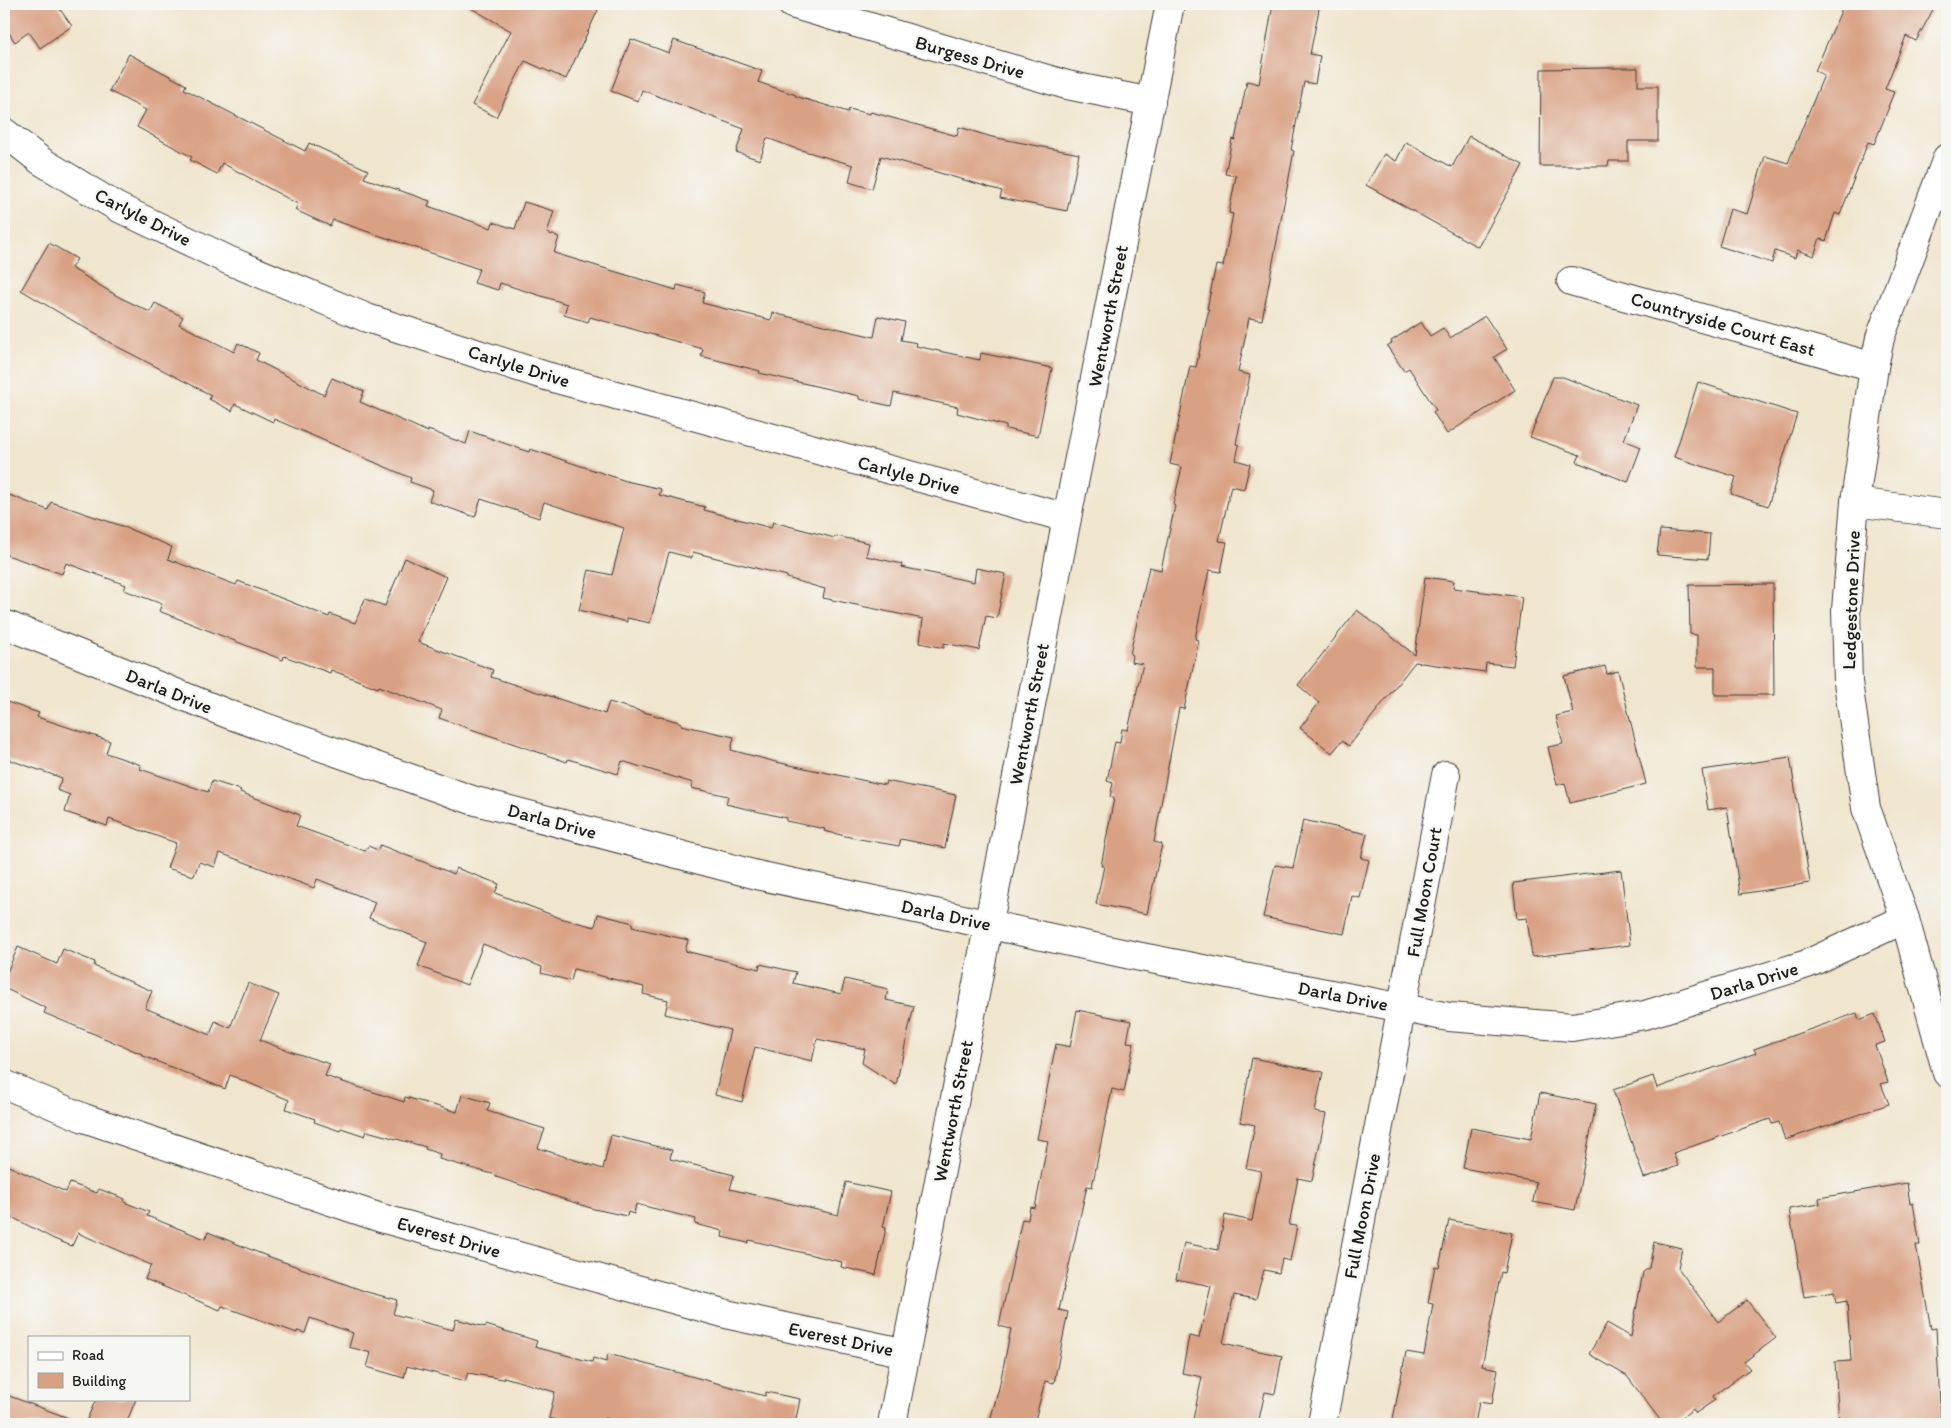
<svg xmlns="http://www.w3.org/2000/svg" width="1951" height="1428" viewBox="0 0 1951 1428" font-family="Itim,sans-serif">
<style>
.building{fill:#d9a184}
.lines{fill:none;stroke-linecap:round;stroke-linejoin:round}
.street-casing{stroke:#3c3a37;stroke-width:30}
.street{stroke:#fff;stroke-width:28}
.labels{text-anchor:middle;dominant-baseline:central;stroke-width:5;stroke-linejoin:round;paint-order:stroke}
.street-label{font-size:19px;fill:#1c1c1c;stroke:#f6f6f2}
</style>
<rect width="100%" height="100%" fill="#f6f6f2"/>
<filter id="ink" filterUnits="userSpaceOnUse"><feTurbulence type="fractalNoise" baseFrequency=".02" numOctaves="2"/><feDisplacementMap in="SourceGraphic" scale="10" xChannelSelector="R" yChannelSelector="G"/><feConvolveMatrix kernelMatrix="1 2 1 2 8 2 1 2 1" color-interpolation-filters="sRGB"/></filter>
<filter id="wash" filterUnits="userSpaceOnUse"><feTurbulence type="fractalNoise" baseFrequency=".0096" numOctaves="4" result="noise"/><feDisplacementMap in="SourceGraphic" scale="20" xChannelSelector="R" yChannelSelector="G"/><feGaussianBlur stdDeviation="1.12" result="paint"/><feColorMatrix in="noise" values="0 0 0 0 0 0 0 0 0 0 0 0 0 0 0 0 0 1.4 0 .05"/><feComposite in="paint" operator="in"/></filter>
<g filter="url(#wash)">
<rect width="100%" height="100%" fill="#f0e5cd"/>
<g id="blocks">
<!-- building -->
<g class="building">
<path d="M 4,4 L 56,4 L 72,26 L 40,48 L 29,32 L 15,42 L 4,26 Z"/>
<path d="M 464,4 L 584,4 L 598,10 L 566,79 L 525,61 L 496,117 L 472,105 L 511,31 Z"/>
<path d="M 1273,4 L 1320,4 L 1310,54 L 1320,56 L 1315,84 L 1304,82 L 1291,150 L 1294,151 L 1262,320 L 1249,318 L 1238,372 L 1250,375 L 1236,444 L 1239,445 L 1236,460 L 1250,464 L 1244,489 L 1231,486 L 1219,541 L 1227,542 L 1221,572 L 1209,570 L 1195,639 L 1199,640 L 1184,709 L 1179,708 L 1154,842 L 1162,844 L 1147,914 L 1096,904 L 1104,866 L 1101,866 L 1114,798 L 1110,797 L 1113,783 L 1107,781 L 1115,742 L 1120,743 L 1122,729 L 1128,730 L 1143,664 L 1131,662 L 1132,655 L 1130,654 L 1149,567 L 1161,570 L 1175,506 L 1173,505 L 1182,467 L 1170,464 L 1190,366 L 1196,367 L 1209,309 L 1207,309 L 1216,265 L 1223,266 L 1233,214 L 1229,213 L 1236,176 L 1225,174 L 1232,139 L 1235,140 L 1247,81 L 1259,84 Z"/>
<path d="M 1844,4 L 1936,4 L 1916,41 L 1906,36 L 1885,89 L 1894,92 L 1888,107 L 1889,107 L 1874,144 L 1868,142 L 1840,215 L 1835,213 L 1826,241 L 1820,238 L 1814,256 L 1797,250 L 1795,258 L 1775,251 L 1772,263 L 1719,246 L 1730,209 L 1747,214 L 1765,156 L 1788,163 L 1824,75 L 1815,71 Z"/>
<path d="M 631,39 L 669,53 L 674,40 L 762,71 L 758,82 L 796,95 L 795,96 L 848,112 L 849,109 L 870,114 L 871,112 L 957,136 L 959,127 L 992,137 L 1079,154 L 1067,211 L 1000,198 L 1002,191 L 881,156 L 872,189 L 849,182 L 853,165 L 794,148 L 767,138 L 760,160 L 736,152 L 744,129 L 642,90 L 638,101 L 611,91 Z"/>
<path d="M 129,54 L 186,85 L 184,89 L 305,151 L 309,143 L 368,170 L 364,178 L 430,201 L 428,206 L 491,228 L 493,222 L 515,229 L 524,202 L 554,211 L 547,233 L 559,237 L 554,253 L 676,290 L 677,285 L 705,292 L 702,303 L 771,320 L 773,313 L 874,337 L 878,316 L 905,322 L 901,340 L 917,343 L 916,346 L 980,360 L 981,353 L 1052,368 L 1038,436 L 1006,429 L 1006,426 L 957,413 L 958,407 L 894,393 L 891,406 L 859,399 L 859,396 L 759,373 L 760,371 L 701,356 L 703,349 L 590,317 L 588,322 L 564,315 L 567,304 L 500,283 L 498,290 L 474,283 L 479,269 L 333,220 L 330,226 L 295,210 L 298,204 L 222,163 L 217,174 L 190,160 L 192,157 L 137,127 L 146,110 L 109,91 Z"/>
<path d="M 1608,68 L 1638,68 L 1638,86 L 1658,86 L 1658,141 L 1628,141 L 1628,161 L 1609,161 L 1608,166 L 1540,166 L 1541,69 Z"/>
<path d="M 1469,136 L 1523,165 L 1478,247 L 1366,185 L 1384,154 L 1396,161 L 1406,142 L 1452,167 Z"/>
<path d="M 49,243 L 77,259 L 71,268 L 119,297 L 150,312 L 155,303 L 183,317 L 179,324 L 234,352 L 238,343 L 259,353 L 256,360 L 324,395 L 332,378 L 364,391 L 360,402 L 428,432 L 428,430 L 466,444 L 470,431 L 529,452 L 530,449 L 626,481 L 661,489 L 659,495 L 705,507 L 704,510 L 771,528 L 773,522 L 835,538 L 836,536 L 869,543 L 866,556 L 902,564 L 901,567 L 974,582 L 976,568 L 1006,574 L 997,618 L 986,616 L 979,650 L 944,643 L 944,648 L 920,643 L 923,619 L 823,598 L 825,589 L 787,578 L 787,576 L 693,552 L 692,558 L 669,552 L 650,623 L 627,618 L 627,622 L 579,610 L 589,570 L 612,575 L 624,528 L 544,502 L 539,518 L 481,499 L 475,517 L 429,501 L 433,490 L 410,482 L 411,478 L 274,419 L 273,422 L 235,404 L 232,411 L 209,399 L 211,395 L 114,345 L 21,290 Z"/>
<path d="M 1485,316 L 1507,349 L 1494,357 L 1515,390 L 1447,434 L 1433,412 L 1436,410 L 1409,368 L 1404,371 L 1387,346 L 1392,343 L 1391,341 L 1421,322 L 1430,336 L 1443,328 L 1450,338 Z"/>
<path d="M 1553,377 L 1563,377 L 1637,405 L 1624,440 L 1641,447 L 1628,482 L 1577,462 L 1580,455 L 1530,437 Z"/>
<path d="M 1698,382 L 1797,414 L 1768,506 L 1731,494 L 1736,477 L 1674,457 Z"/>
<path d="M 4,493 L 48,510 L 51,502 L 122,526 L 172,547 L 168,559 L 236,585 L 238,581 L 329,617 L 330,614 L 355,623 L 365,599 L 385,606 L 405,558 L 446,577 L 418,642 L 493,670 L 491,677 L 605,714 L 609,702 L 682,723 L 681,725 L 734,737 L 731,750 L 776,762 L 885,785 L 886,781 L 956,795 L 945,848 L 901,839 L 899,846 L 854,838 L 824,831 L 825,829 L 786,821 L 786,818 L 726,804 L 728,796 L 691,788 L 693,783 L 622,761 L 618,774 L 568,759 L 567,762 L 439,718 L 442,710 L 379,686 L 378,688 L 331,670 L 330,673 L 284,656 L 283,660 L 159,611 L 162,604 L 124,590 L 126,585 L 66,563 L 62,574 L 4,554 Z"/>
<path d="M 1660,530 L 1710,534 L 1708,559 L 1657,555 Z"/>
<path d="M 1425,577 L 1454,581 L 1453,588 L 1522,597 L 1513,666 L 1486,663 L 1485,672 L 1415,662 L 1349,746 L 1342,741 L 1332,753 L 1300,728 L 1319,703 L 1298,685 L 1357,610 L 1415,655 Z"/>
<path d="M 1773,584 L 1774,695 L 1715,695 L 1715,667 L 1697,667 L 1697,635 L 1690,634 L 1689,585 Z"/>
<path d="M 1605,666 L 1607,674 L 1618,671 L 1646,784 L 1570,803 L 1565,783 L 1557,785 L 1548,747 L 1563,744 L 1556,716 L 1573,712 L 1564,676 Z"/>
<path d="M 4,701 L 39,713 L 37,717 L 110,741 L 106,753 L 141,765 L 140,769 L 208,792 L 212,781 L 241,790 L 240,792 L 300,815 L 296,826 L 365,851 L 368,846 L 378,850 L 380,845 L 454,874 L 456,868 L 499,884 L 495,893 L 560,918 L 595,927 L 598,914 L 633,923 L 632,927 L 688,940 L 685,951 L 759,969 L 760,964 L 796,972 L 793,983 L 841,994 L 845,979 L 888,989 L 886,1000 L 914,1006 L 896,1085 L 862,1063 L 865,1049 L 817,1039 L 812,1061 L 755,1047 L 742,1102 L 715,1095 L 730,1030 L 665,1014 L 668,1000 L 643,994 L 644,987 L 574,969 L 571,981 L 541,973 L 542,967 L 483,944 L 467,985 L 418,966 L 427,942 L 369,918 L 375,902 L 317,879 L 314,888 L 220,853 L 215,867 L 199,862 L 194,876 L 167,868 L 176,843 L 109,819 L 107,826 L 65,812 L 70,795 L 57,790 L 62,778 L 4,758 Z"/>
<path d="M 1790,757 L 1810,883 L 1740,894 L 1727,807 L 1708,810 L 1702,770 Z"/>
<path d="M 1303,820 L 1367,834 L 1361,858 L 1369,860 L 1360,898 L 1352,896 L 1344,934 L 1263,917 L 1275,865 L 1293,868 Z"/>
<path d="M 1621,870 L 1630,945 L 1532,957 L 1527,918 L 1517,919 L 1513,883 Z"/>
<path d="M 18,947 L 57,964 L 63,949 L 95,962 L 94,966 L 152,991 L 145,1008 L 210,1035 L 215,1021 L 230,1028 L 248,983 L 279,995 L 260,1040 L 283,1049 L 330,1064 L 325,1076 L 404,1102 L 405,1097 L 457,1112 L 462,1095 L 490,1103 L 487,1111 L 545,1129 L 538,1148 L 603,1169 L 611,1135 L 672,1150 L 670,1159 L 734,1175 L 730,1189 L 838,1215 L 846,1182 L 891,1192 L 883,1227 L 886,1228 L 876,1275 L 841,1267 L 842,1262 L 749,1240 L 748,1243 L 722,1237 L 723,1231 L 695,1224 L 696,1219 L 636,1204 L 634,1214 L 628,1212 L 627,1216 L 594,1209 L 496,1177 L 496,1175 L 439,1159 L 440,1154 L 425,1149 L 426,1147 L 367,1131 L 365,1136 L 341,1128 L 340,1131 L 314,1122 L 315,1119 L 286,1109 L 289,1100 L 230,1075 L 225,1089 L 141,1055 L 142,1054 L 44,1013 L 46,1008 L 4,988 L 4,979 Z"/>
<path d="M 1077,1010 L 1131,1021 L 1127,1042 L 1134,1043 L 1124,1092 L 1112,1089 L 1092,1187 L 1087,1186 L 1059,1310 L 1068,1312 L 1054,1383 L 1045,1381 L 1034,1424 L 989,1424 L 999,1388 L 1011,1329 L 999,1326 L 1022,1219 L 1028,1220 L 1030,1207 L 1035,1208 L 1048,1141 L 1037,1139 L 1056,1044 L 1070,1047 Z"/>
<path d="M 1857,1013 L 1859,1020 L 1875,1014 L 1885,1042 L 1875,1045 L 1888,1082 L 1881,1084 L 1889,1104 L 1785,1140 L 1779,1122 L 1772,1124 L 1770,1119 L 1673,1153 L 1678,1166 L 1644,1178 L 1613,1090 L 1653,1076 L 1657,1088 L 1756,1053 L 1754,1049 Z"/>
<path d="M 1252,1058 L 1323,1072 L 1315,1112 L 1326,1114 L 1312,1181 L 1298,1178 L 1289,1225 L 1297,1226 L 1290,1261 L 1282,1259 L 1279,1273 L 1264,1270 L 1256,1299 L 1234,1295 L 1223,1343 L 1282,1356 L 1275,1394 L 1265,1392 L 1258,1424 L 1192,1424 L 1202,1377 L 1182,1373 L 1189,1336 L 1199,1338 L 1211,1286 L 1176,1279 L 1184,1243 L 1218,1250 L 1225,1215 L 1252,1221 L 1261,1171 L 1246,1168 L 1255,1125 L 1240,1122 Z"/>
<path d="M 1540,1093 L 1596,1104 L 1575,1210 L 1533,1202 L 1536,1182 L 1463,1168 L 1471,1128 L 1531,1139 Z"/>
<path d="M 4,1164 L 66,1192 L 70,1183 L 97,1193 L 99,1189 L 125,1199 L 124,1202 L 149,1212 L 147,1216 L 205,1239 L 208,1232 L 259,1253 L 367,1292 L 397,1300 L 393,1314 L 453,1330 L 456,1319 L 485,1327 L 486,1325 L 537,1341 L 535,1347 L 592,1362 L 593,1358 L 606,1362 L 608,1354 L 765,1396 L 766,1392 L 800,1399 L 795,1424 L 627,1424 L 605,1418 L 603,1424 L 571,1424 L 549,1418 L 555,1392 L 504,1377 L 503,1379 L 468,1373 L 465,1381 L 407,1366 L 404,1378 L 367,1367 L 371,1353 L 349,1347 L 353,1333 L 310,1318 L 305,1333 L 297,1331 L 297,1333 L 222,1306 L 220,1310 L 145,1279 L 151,1265 L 78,1233 L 72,1246 L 54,1239 L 4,1213 Z"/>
<path d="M 1907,1183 L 1910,1204 L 1913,1203 L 1920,1245 L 1916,1245 L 1931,1329 L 1936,1328 L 1941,1424 L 1839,1424 L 1835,1362 L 1851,1361 L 1847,1301 L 1836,1303 L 1834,1292 L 1804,1297 L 1789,1209 L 1820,1204 L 1819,1198 Z"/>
<path d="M 1449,1220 L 1512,1233 L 1504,1273 L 1501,1272 L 1482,1366 L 1498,1369 L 1492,1404 L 1479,1402 L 1475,1424 L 1392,1424 L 1406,1352 L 1424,1355 L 1433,1304 L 1428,1303 L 1435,1266 L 1439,1267 Z"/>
<path d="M 1654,1242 L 1682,1248 L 1678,1268 L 1718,1322 L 1747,1300 L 1776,1338 L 1744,1362 L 1750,1369 L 1713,1396 L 1715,1400 L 1696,1413 L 1693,1409 L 1673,1424 L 1663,1424 L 1627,1376 L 1589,1354 L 1607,1323 L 1631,1337 L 1643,1272 L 1649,1268 Z"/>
<path d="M 4,1394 L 79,1422 L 78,1424 L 4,1424 Z"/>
<path d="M 96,1399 L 136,1399 L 126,1424 L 85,1424 Z"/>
</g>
</g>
</g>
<g filter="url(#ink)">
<use href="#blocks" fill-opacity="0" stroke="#3c3a37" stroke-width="1"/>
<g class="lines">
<defs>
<g id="street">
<path d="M 792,4 L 1067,85 L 1151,102"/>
<path d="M 4,132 L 41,161 L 117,207 L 228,260 L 367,318 L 546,376 L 1067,518"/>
<path d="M 1947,158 L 1880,338 L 1874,367 L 1855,502 L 1846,610 L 1848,682 L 1866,808 L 1905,919 L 1947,1073"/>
<path d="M 1571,281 L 1874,367"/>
<path d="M 1855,502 L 1947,514"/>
<path d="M 4,624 L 228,714 L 472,800 L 757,875 L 1131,955 L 1449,1017 L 1572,1027 L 1645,1015 L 1807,964 L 1905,919"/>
<path d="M 4,1084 L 84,1118 L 381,1218 L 730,1315 L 906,1353"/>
<path d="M 892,1424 L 1067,518 L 1170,4"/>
<path d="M 1322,1424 L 1446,775"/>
</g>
</defs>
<!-- street casing -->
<use href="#street" class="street-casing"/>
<!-- street -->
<use href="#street" class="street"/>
</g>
</g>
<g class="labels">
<!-- street labels -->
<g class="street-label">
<text transform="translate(970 57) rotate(16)">Burgess Drive</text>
<text transform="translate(143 217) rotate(27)">Carlyle Drive</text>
<text transform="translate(1108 316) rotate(-79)">Wentworth Street</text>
<text transform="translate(1723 324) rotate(16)">Countryside Court East</text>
<text transform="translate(519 366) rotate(17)">Carlyle Drive</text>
<text transform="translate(909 475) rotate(15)">Carlyle Drive</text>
<text transform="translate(1851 600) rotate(-88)">Ledgestone Drive</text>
<text transform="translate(169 691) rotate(22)">Darla Drive</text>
<text transform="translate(1029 714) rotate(-79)">Wentworth Street</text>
<text transform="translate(552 821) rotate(15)">Darla Drive</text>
<text transform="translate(1424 892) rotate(-80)">Full Moon Court</text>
<text transform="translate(946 915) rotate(12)">Darla Drive</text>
<text transform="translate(1754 981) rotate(-17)">Darla Drive</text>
<text transform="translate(1343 996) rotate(11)">Darla Drive</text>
<text transform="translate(953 1111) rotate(-79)">Wentworth Street</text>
<text transform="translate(1362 1216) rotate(-79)">Full Moon Drive</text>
<text transform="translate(449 1237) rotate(16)">Everest Drive</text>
<text transform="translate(841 1339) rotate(12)">Everest Drive</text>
</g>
</g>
<!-- margin -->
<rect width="1951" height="1428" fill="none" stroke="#f6f6f2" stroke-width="20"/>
<!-- legend -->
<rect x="28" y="1336" width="162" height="65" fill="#f6f6f2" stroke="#9f9f9c"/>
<rect x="38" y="1352" width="25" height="8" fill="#ffffff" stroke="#9f9f9c"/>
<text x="72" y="1360" font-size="15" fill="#1c1c1c">Road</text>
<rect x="38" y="1373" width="25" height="15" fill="#d9a184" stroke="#9f9f9c"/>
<text x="72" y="1386" font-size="15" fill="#1c1c1c">Building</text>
</svg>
